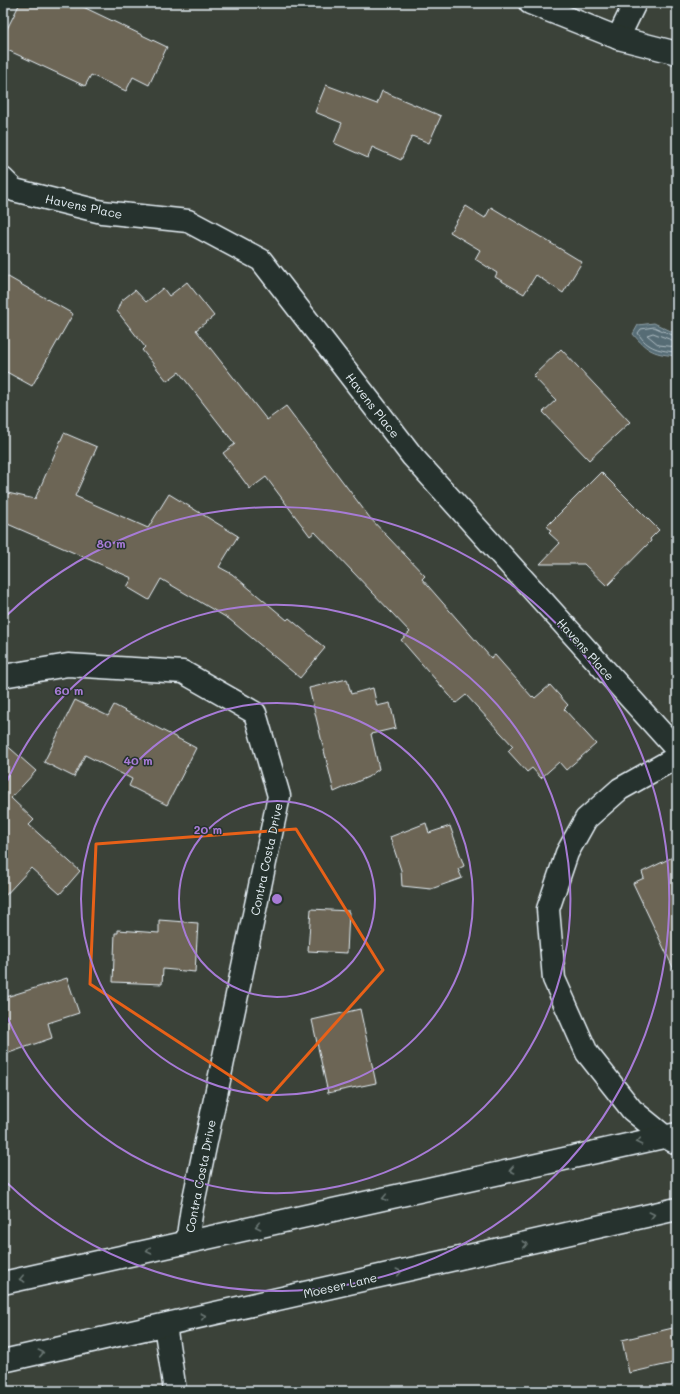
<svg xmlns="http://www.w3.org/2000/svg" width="680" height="1394" viewBox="0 0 680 1394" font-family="Mali,sans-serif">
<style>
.water{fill:#566c74;stroke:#90a1a9}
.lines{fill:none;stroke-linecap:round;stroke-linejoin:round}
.shore{stroke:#aebcc3;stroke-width:1}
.building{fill:#6c6555;stroke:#e8f1f8}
.minor-casing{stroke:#e8f1f8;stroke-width:25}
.tertiary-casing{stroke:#e8f1f8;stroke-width:25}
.secondary-casing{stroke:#e8f1f8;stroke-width:25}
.minor{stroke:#26332d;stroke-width:22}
.tertiary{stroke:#26332d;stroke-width:22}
.secondary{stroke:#26332d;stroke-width:22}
.oneway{stroke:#6a7674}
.marked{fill:none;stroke:#e86118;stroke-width:3;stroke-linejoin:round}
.ring{fill:none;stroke:#a77bd6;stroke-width:2}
.labels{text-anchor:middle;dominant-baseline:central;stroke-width:3;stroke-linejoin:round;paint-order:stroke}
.street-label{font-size:12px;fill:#e8f1f8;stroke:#26332d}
.centre{fill:#a77bd6;stroke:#26332d;stroke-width:2}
.ring-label{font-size:12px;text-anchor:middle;font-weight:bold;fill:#a77bd6;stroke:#26332d;stroke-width:3;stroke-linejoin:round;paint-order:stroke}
</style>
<rect width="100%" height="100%" fill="#3b4239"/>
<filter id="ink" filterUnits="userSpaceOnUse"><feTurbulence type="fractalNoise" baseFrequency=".025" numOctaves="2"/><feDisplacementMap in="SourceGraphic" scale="8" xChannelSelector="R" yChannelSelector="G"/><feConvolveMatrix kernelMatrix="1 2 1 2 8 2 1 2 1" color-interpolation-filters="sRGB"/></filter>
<g filter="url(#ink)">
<!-- water -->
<path class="water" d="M 654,323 L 677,334 L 677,356 C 655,354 648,352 633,334 L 638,325 Z"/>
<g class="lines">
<!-- shore -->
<g class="shore">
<path d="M 677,337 L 654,327 L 641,329 L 638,333 C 647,349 661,351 677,352"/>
<path d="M 677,342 L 653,333 L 647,335 L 659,345 L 677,347"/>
</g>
</g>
<!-- building -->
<g class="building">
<path d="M 20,3 L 75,3 L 167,47 L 149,85 L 133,77 L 126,91 L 91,75 L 85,86 L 3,48 L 3,37 Z"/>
<path d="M 326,85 L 377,104 L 382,91 L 441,116 L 429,143 L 412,136 L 401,160 L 372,147 L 368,158 L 334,143 L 342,123 L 315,112 Z"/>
<path d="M 466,206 L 485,218 L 491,207 L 582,262 L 563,293 L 536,275 L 524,294 L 495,277 L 497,273 L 475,259 L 480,250 L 450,232 Z"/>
<path d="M 3,274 L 73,314 L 32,386 L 3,370 Z"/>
<path d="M 187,282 L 214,316 L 196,330 L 267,420 L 286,406 L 370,518 L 425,576 L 422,579 L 491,658 L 495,655 L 532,697 L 533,696 L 535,698 L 550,685 L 568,705 L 564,709 L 596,744 L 566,770 L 559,762 L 541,778 L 532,768 L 527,772 L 508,751 L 513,746 L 466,695 L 456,703 L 401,640 L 410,632 L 315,532 L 310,536 L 266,477 L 250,489 L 223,453 L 235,444 L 179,372 L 167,381 L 142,350 L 145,347 L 117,311 L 121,301 L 135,290 L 146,302 L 163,288 L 169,296 Z"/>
<path d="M 561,349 L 630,422 L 589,460 L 543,412 L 556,400 L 533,376 Z"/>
<path d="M 64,433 L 97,447 L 75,496 L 148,528 L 169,494 L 238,536 L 219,567 L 232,574 L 287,620 L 289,618 L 325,648 L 300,678 L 229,619 L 161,579 L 149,600 L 127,587 L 132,578 L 3,522 L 3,492 L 35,499 Z"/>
<path d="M 601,472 L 659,530 L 650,539 L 651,541 L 607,586 L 584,564 L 540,564 L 560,543 L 549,533 L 551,531 L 547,526 Z"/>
<path d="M 347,679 L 351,694 L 373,688 L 377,706 L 390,703 L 396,728 L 371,734 L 379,769 L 368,777 L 334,792 L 309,688 Z"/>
<path d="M 75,700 L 108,716 L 114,705 L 196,748 L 167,805 L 129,786 L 132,779 L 85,755 L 74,777 L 44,762 Z"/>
<path d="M 3,742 L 36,771 L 11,798 L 34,820 L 29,825 L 80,871 L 60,894 L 31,868 L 3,898 Z"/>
<path d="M 426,823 L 429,833 L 450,826 L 464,866 L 458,869 L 462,878 L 431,889 L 402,886 L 401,870 L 390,837 Z"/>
<path d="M 677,855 L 677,976 L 633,883 L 644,878 L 642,872 Z"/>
<path d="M 311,909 L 349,911 L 347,953 L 308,951 Z"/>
<path d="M 159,920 L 198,923 L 195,972 L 163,969 L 162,984 L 113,982 L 115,933 L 118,933 L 118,930 L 159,933 Z"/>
<path d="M 67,978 L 79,1013 L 48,1023 L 52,1038 L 3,1055 L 3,998 Z"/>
<path d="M 360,1009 L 376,1083 L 328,1093 L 312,1020 Z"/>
<path d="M 677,1327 L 677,1362 L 629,1373 L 622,1340 Z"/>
</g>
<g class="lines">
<defs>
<g id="minor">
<path d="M 618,38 L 635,3"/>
<path d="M 3,179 L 14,190 L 102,212 L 188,221 L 261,260 L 413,457 L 677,750"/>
<path d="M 3,676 L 68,665 L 183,672 L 255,713 L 279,796 L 192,1208 L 187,1242"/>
<path d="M 677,757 L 620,789 L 586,819 L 567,853 L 548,909 L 554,979 L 587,1053 L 632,1110 L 664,1136 L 677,1143"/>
<path d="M 165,1325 L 175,1391"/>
</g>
<g id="tertiary">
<path d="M 3,1283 L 677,1134"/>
<path d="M 3,1361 L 677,1209"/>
</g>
<path id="secondary" d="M 530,3 L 618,38 L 677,53"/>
</defs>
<!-- minor casing -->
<use href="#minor" class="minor-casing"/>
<!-- tertiary casing -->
<use href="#tertiary" class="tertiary-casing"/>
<!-- secondary casing -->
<use href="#secondary" class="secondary-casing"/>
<!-- minor -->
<use href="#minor" class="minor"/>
<!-- tertiary -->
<use href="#tertiary" class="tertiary"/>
<!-- secondary -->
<use href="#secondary" class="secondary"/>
</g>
<!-- one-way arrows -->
<defs><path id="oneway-chevron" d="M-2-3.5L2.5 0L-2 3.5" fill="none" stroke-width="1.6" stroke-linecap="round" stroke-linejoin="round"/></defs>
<g class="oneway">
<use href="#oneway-chevron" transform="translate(639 1142) rotate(168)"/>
<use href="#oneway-chevron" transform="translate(512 1170) rotate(168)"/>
<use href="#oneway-chevron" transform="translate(385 1198) rotate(168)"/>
<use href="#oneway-chevron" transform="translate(652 1215) rotate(-13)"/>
<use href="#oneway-chevron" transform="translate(258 1226) rotate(168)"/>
<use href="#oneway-chevron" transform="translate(525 1244) rotate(-13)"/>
<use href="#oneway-chevron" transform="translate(149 1251) rotate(167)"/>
<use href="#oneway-chevron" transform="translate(399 1272) rotate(-13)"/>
<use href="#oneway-chevron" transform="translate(22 1279) rotate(167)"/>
<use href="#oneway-chevron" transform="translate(203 1316) rotate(-13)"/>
<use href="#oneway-chevron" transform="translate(41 1353) rotate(-13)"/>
</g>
</g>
<!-- marked area -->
<path class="marked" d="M 296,829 L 383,970 L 267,1100 L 90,984 L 96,844 Z"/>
<!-- distance rings -->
<g class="ring">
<circle cx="277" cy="899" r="98"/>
<circle cx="277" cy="899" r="196"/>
<path d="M3 791A294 294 0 1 1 3 1007"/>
<path d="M5 617A392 392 0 1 1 5 1181"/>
</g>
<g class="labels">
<!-- street labels -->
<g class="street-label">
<text transform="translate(84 206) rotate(12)">Havens Place</text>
<text transform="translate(373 405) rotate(52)">Havens Place</text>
<text transform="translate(586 649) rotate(48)">Havens Place</text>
<text transform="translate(266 859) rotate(-78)">Contra Costa Drive</text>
<text transform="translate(200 1176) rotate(-79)">Contra Costa Drive</text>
<text transform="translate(340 1285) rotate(-13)">Moeser Lane</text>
</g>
</g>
<circle cx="277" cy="899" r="6" class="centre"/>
<g class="ring-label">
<text x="111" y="548">80 m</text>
<text x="69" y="695">60 m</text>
<text x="138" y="765">40 m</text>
<text x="208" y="834">20 m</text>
</g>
<!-- margin -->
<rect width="680" height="1394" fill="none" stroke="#26332d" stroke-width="16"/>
<rect x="8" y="8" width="664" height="1378" fill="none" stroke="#e8f1f8" stroke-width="1.5" filter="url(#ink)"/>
</svg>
